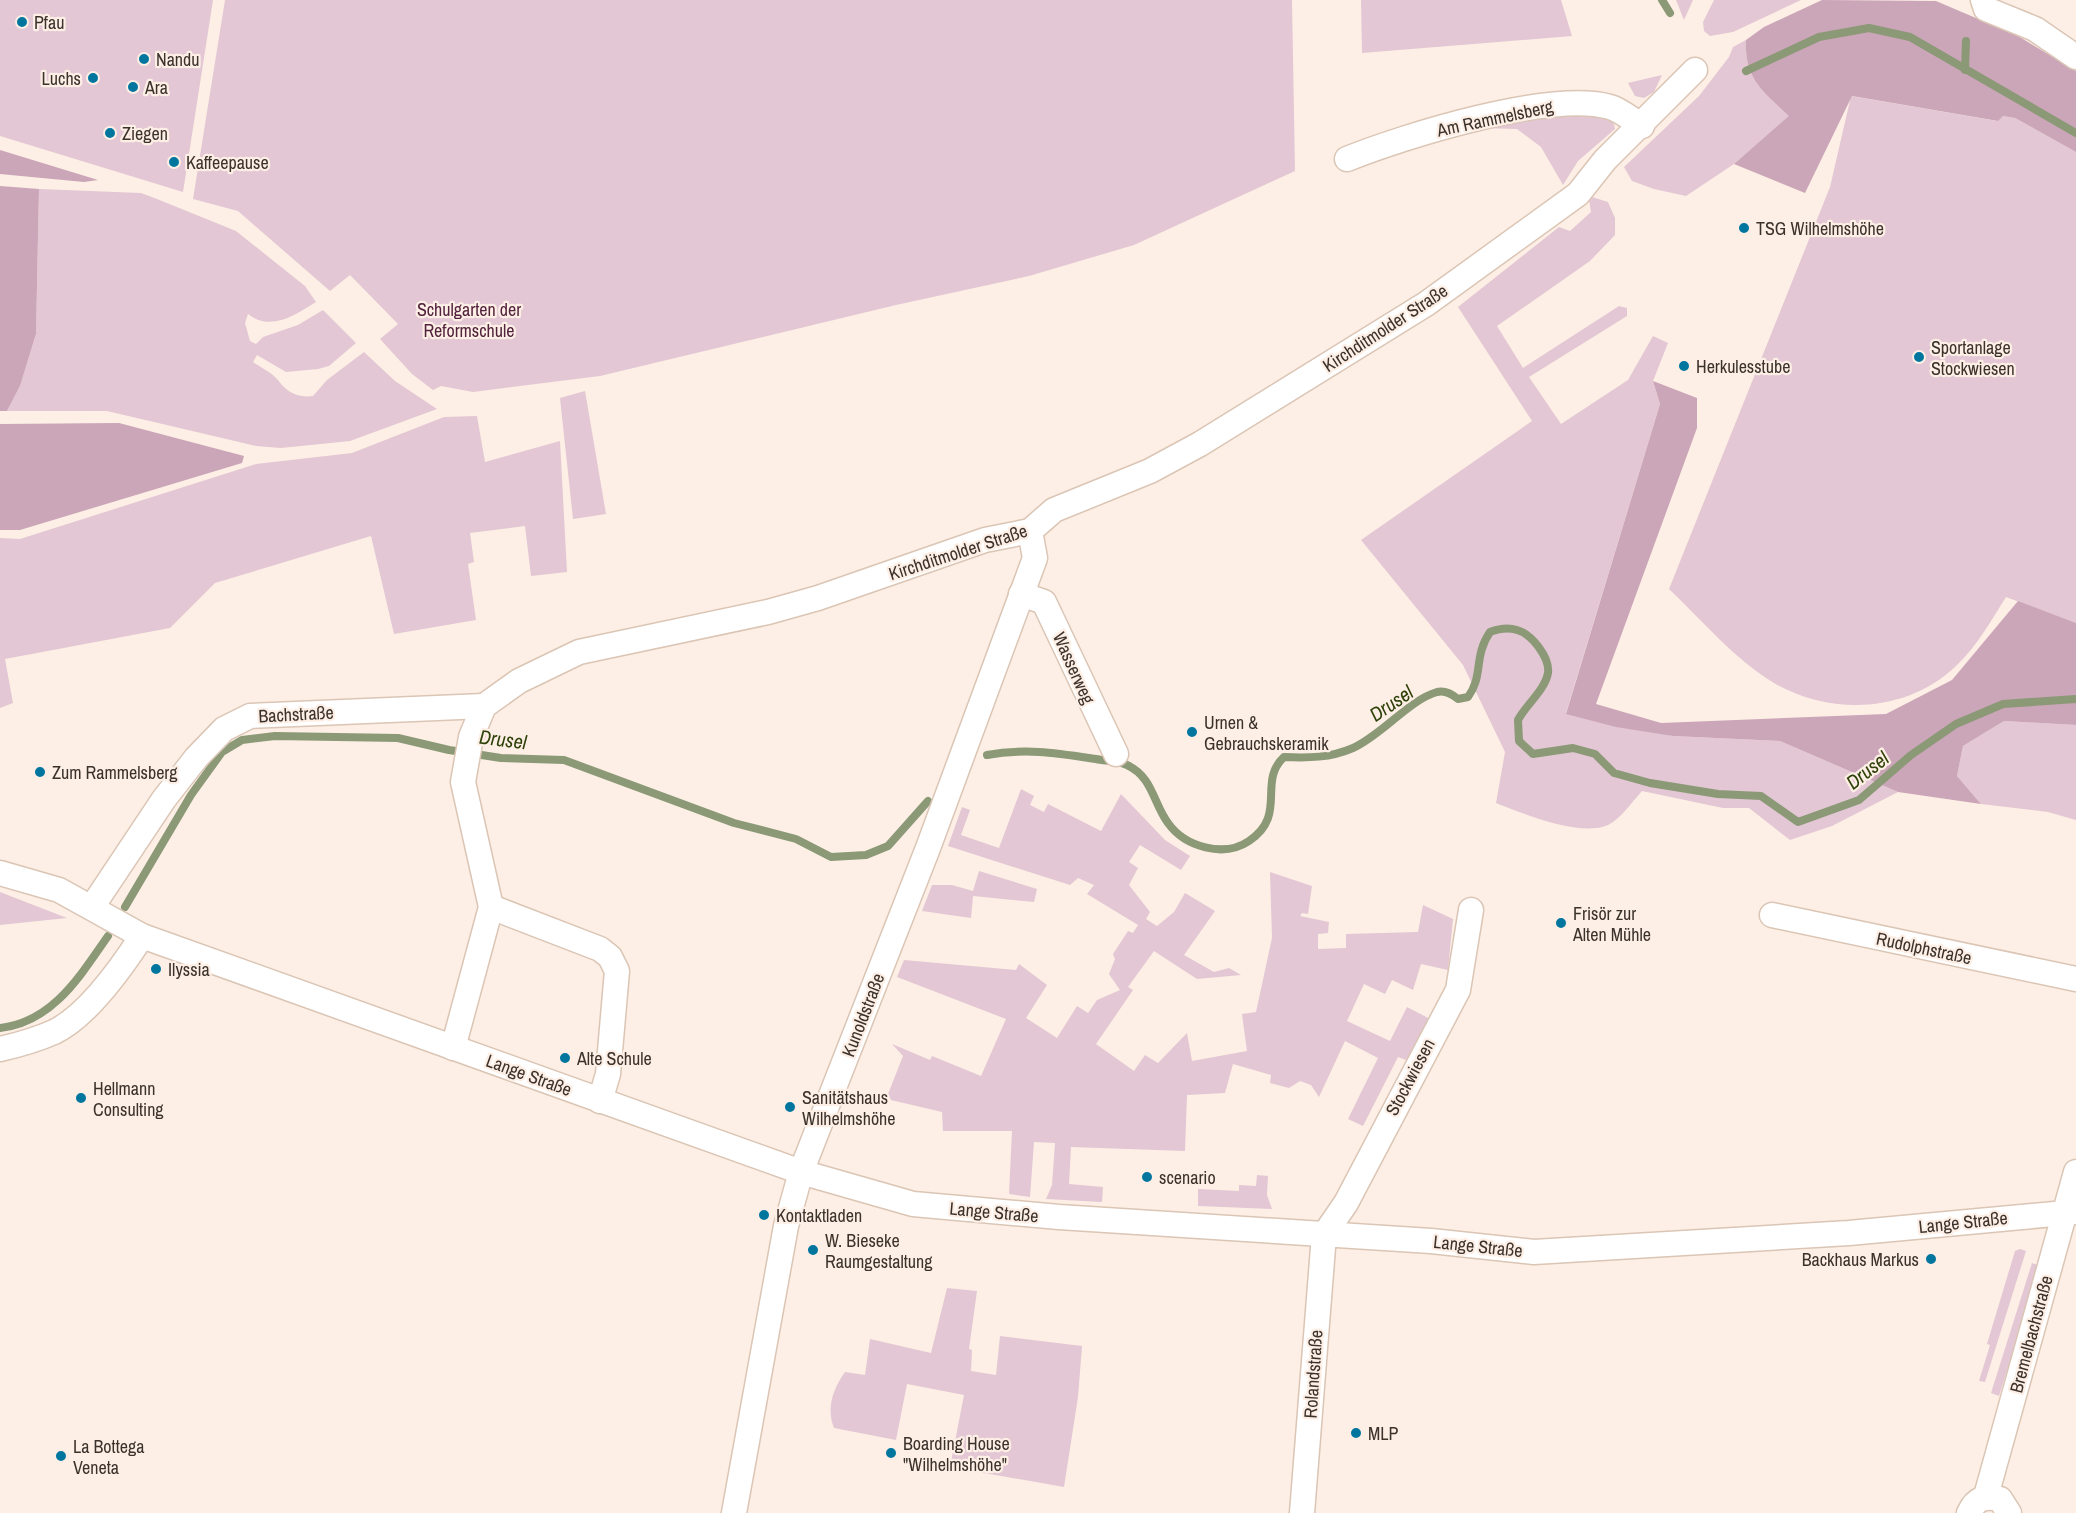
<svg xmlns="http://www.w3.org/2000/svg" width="2076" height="1513" viewBox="0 0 2076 1513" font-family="'Archivo Narrow',sans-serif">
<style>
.green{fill:#e3c7d4}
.forest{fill:#cba5b8}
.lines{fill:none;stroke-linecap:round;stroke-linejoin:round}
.stream{stroke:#8b9977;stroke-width:8}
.minor-casing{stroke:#dbc5b5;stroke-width:27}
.minor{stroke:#fff;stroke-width:24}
.poi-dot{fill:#00769f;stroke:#fdefe5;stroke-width:2}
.labels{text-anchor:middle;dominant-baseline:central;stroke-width:4.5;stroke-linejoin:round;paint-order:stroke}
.poi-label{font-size:18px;fill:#3b322c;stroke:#fdefe5;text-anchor:start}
.street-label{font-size:18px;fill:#3b322c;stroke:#fdefe5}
.park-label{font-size:18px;fill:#53223e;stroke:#fdefe5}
.water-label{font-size:20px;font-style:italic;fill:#2e4108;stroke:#fdefe5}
</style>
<rect width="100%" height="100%" fill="#fdefe5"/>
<!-- green -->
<g class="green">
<path d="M 0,0 L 213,0 L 183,192 L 0,136 Z"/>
<path d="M 225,0 L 1292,0 L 1295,171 L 1134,245 L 1029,276 L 896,305 L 600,376 L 473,392 L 441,386 L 433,390 L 412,374 L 380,339 L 398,324 L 350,275 L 330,291 L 238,211 L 193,199 Z"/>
<path d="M 1361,0 L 1561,0 L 1572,36 L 1362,53 Z"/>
<path d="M 1676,0 L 1693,0 L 1684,20 Z"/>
<path d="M 1714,0 L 1801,0 L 1733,32 L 1710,36 L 1704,31 L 1703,22 Z"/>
<path d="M 1746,40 C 1744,79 1763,91 1790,116 L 1734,164 L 1686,196 L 1654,189 L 1632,181 L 1624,167 L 1699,96 L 1729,57 L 1733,47 Z"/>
<path d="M 1662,75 L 1654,92 L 1644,98 L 1635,96 L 1628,83 Z"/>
<path d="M 1851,96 L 1997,121 L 2003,116 L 2015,118 L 2076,152 L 2076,623 L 2006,597 C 1991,621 1977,646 1956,666 C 1907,713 1831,716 1774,683 C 1734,659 1702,620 1669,589 L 1830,187 Z"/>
<path d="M 1539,113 L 1604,114 L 1614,124 L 1615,129 L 1578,161 L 1563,185 L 1541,147 L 1517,129 L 1479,128 Z"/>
<path d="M 39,189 L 141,193 L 157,199 L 236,231 L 305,286 L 316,302 C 295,315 271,332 248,314 L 245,323 L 250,341 L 256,344 L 263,337 L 298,325 L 323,310 L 356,343 L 329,366 L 318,369 L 286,372 L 257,355 L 253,362 C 260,367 271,372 277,379 C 287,392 296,398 313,396 L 327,380 L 364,352 L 395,381 L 437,409 L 350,441 L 281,448 L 256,446 L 107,411 L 7,411 L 20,386 L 36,334 Z"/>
<path d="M 1592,197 L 1608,202 L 1615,218 L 1615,235 L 1590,261 L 1497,326 L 1523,368 L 1619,306 L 1627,308 L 1627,316 L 1529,377 L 1561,424 L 1628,380 L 1653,336 L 1668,343 L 1653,381 L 1660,404 L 1566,713 L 1673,736 L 1780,741 L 1898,792 L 1832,826 L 1790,840 L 1749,808 L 1723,808 L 1642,791 C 1633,801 1624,814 1613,822 C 1588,841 1522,813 1496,803 L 1505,752 L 1463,665 L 1361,540 L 1532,421 L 1458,307 L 1559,227 L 1570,231 L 1591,212 L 1589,200 Z"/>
<path d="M 585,391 L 606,514 L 573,519 L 560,398 Z"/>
<path d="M 477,416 L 485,462 L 560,441 L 567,572 L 531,576 L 525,526 L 470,533 L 474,562 L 468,564 L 476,620 L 394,634 L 371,536 L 215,583 L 170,628 L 5,659 L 13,703 L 0,708 L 0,538 L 20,539 L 256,464 L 352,453 L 444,417 Z"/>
<path d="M 2004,721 L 2076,725 L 2076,820 L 2048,812 L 1981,804 L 1957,776 L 1963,746 Z"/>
<path d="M 1021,789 L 1034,796 L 1030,805 L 1044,812 L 1048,804 L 1101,831 L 1121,794 L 1165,840 L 1190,856 L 1181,870 L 1140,845 L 1129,862 L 1138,868 L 1129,885 L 1150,912 L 1146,919 L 1157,926 L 1174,912 L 1185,893 L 1215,911 L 1184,955 L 1214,972 L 1229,968 L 1241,975 L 1197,979 L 1154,951 L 1128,987 L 1133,990 L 1096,1044 L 1134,1071 L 1145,1055 L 1158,1063 L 1187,1033 L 1192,1061 L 1247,1051 L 1242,1014 L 1256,1012 L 1272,938 L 1270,872 L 1312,886 L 1308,914 L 1302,913 L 1300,916 L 1329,922 L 1328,933 L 1318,934 L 1318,949 L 1346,948 L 1346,934 L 1418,932 L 1423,905 L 1453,919 L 1448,970 L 1421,964 L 1413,990 L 1392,980 L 1385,994 L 1364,984 L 1347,1021 L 1390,1041 L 1407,1007 L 1432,1020 L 1406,1060 L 1398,1057 L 1363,1126 L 1348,1119 L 1378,1058 L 1345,1041 L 1319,1097 L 1311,1085 L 1300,1081 L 1289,1088 L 1270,1083 L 1271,1075 L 1233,1064 L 1225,1093 L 1187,1095 L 1185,1151 L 1071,1147 L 1069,1184 L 1103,1187 L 1102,1202 L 1046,1199 L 1052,1185 L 1055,1143 L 1034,1142 L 1030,1197 L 1009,1194 L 1012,1131 L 943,1131 L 942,1112 L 891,1100 L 888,1094 L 903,1056 L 892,1044 L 930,1060 L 932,1056 L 981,1076 L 1006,1019 L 897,977 L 904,960 L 1016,970 L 1019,964 L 1047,985 L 1026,1018 L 1057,1038 L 1077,1006 L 1088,1013 L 1097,1000 L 1120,990 L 1109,974 L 1115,959 L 1113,954 L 1128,931 L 1133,933 L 1138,925 L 1087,894 L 1094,885 L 1078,878 L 1070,885 L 948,846 L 962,807 L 970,810 L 961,835 L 999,848 Z"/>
<path d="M 979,871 L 1037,889 L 1034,902 L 973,896 L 971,918 L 922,911 L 932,885 L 952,885 L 973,891 Z"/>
<path d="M 0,892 L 67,918 L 0,925 Z"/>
<path d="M 1257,1175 L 1268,1176 L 1267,1195 L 1272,1209 L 1198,1206 L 1198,1189 L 1239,1191 L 1239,1185 L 1256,1186 Z"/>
<path d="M 2020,1249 L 2026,1251 L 1985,1382 L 1979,1381 L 1990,1345 L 1987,1344 L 2015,1251 Z"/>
<path d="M 2032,1263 L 2040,1266 L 1999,1396 L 1991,1393 Z"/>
<path d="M 947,1288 L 977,1291 L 969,1349 L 972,1350 L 971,1371 L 996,1375 L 1000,1336 L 1082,1346 L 1078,1397 L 1064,1487 L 950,1467 L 964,1395 L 907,1384 L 896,1440 L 834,1428 C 826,1408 833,1389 845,1372 L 865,1375 L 870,1339 L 931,1353 Z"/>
</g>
<!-- forest -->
<g class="forest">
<path d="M 1822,0 L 1936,1 L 2018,36 L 2076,71 L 2076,152 L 2015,118 L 2003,116 L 1998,121 L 1852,96 L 1805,193 L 1734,164 L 1789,116 C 1763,91 1744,79 1746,40 L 1764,27 Z"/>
<path d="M 0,150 L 98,180 L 84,182 L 0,174 Z"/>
<path d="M 0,186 L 39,189 L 36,334 L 20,386 L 7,411 L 0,411 Z"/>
<path d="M 1653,381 L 1697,398 L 1697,428 L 1596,704 L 1661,723 L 1886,714 L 1952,680 L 2018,601 L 2076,623 L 2076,725 L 2004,721 L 1963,746 L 1957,776 L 1981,804 L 1898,792 L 1780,741 L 1673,736 L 1616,727 L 1566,714 L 1660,404 Z"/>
<path d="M 119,423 L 244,456 L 242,463 L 20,530 L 0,530 L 0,424 Z"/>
</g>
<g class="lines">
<!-- stream -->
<g class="stream">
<path d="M 1662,0 L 1670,13"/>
<path d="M 1965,70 L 1966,41"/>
<path d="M 1746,71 L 1819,37 L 1869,28 L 1910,37 L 2076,133"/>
<path d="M 987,755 C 1027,748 1056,753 1096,759 C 1105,761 1118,761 1127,765 C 1153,777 1153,803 1168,823 C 1185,847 1224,858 1249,841 C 1288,815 1257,782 1284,757 C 1308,758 1330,758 1353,748 C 1382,735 1409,700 1437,692 C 1445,690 1452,694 1458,699 L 1468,697 C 1484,675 1473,657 1490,632 C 1498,629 1508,627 1517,630 C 1532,634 1550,658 1548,673 C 1545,690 1526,705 1518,720 L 1519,741 L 1533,754 L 1573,748 L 1595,754 L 1614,773 L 1650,783 L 1718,794 L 1761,796 L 1798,822 L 1859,800 L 1911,755 L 1956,724 L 2003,704 L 2076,699"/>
<path d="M 125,907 L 191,795 L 222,752 L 242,740 L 275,736 L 398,738 L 449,750 L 501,758 L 564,760 L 734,823 L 796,839 L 831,857 L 866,855 L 888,846 L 928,801"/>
<path d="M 0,1028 C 53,1022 80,976 108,936"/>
</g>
<defs>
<g id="minor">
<path d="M 1983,0 L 1986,9 L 2035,29 L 2076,57"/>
<path d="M 1347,159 C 1404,136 1552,90 1610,107 C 1621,110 1632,120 1642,126"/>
<path d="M 1021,594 L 1044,602 L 1116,754"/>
<path d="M 0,873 L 59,890 L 142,936 L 801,1172 L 913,1204 L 1059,1217 L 1431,1241 L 1534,1252 L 1849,1233 L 2076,1212"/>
<path d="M 92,907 L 164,799 L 196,758 L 224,729 L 250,716 L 484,706"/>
<path d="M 491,907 L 600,949 L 610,957 L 617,971 L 608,1074 L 600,1101"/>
<path d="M 1772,915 L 2076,979"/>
<path d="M 453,1048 L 491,907 L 463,782 L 471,737 L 484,706 L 519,681 L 579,652 L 768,612 L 818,598 L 985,540 L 1030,531 L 1054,510 L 1150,471 L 1200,444 L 1426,304 L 1578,194 L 1605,160 L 1695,70"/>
<path d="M 0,1049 C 18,1045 36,1040 54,1032 C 87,1016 122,967 142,936"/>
<path d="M 1986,1496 L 2076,1172"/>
<path d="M 734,1513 L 786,1226 L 801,1172 L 928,848 L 1035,558 L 1030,531"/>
<path d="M 1302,1513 L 1324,1235 L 1346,1203 L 1458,990 L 1471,910"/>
<path d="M 1969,1513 C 1976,1498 1984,1496 2000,1499 L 2009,1513"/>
</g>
</defs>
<!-- minor casing -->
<use href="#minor" class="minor-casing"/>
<!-- minor -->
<use href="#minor" class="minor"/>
</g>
<!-- markers -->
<g class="poi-dot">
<circle cx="22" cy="22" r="6"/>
<circle cx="144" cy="59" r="6"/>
<circle cx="93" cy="78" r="6"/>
<circle cx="133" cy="87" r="6"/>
<circle cx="110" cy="133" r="6"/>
<circle cx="174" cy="162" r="6"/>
<circle cx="1744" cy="228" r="6"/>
<circle cx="1919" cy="357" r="6"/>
<circle cx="1684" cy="366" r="6"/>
<circle cx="1192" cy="732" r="6"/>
<circle cx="40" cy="772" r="6"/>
<circle cx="1561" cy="923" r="6"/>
<circle cx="156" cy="969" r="6"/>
<circle cx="565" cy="1058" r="6"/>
<circle cx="81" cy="1098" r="6"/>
<circle cx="790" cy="1107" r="6"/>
<circle cx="1147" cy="1177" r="6"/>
<circle cx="764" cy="1215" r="6"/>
<circle cx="813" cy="1250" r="6"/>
<circle cx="1931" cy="1259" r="6"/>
<circle cx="1356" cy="1433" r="6"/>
<circle cx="891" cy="1453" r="6"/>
<circle cx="61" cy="1456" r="6"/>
</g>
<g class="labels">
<!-- poi labels -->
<g class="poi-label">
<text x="34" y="22">Pfau</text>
<text x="156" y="59">Nandu</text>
<text x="81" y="78" text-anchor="end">Luchs</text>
<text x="145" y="87">Ara</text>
<text x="122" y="133">Ziegen</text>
<text x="186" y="162">Kaffeepause</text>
<text x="1756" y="228">TSG Wilhelmshöhe</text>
<text x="1931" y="347">Sportanlage<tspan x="1931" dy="21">Stockwiesen</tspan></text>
<text x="1696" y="366">Herkulesstube</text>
<text x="1204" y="722">Urnen &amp;<tspan x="1204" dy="21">Gebrauchskeramik</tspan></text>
<text x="52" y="772">Zum Rammelsberg</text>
<text x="1573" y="913">Frisör zur<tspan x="1573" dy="21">Alten Mühle</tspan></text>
<text x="168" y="969">Ilyssia</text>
<text x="577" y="1058">Alte Schule</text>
<text x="93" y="1088">Hellmann<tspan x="93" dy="21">Consulting</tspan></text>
<text x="802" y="1097">Sanitätshaus<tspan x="802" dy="21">Wilhelmshöhe</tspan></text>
<text x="1159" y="1177">scenario</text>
<text x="776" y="1215">Kontaktladen</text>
<text x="825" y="1240">W. Bieseke<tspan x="825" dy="21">Raumgestaltung</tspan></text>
<text x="1919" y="1259" text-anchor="end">Backhaus Markus</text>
<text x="1368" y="1433">MLP</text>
<text x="903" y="1443">Boarding House<tspan x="903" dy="21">"Wilhelmshöhe"</tspan></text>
<text x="73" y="1446">La Bottega<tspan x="73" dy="21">Veneta</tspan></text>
</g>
<!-- street labels -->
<g class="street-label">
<text transform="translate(1495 118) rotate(-12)">Am Rammelsberg</text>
<text transform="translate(1385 328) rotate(-33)">Kirchditmolder Straße</text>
<text transform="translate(958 552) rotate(-18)">Kirchditmolder Straße</text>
<text transform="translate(1074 668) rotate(66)">Wasserweg</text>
<text transform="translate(296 714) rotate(-3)">Bachstraße</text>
<text transform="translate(1924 948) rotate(12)">Rudolphstraße</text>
<text transform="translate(863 1015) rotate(-69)">Kunoldstraße</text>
<text transform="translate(529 1075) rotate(20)">Lange Straße</text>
<text transform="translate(1410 1077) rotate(-62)">Stockwiesen</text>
<text transform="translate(994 1212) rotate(5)">Lange Straße</text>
<text transform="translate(1963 1222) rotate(-6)">Lange Straße</text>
<text transform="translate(1478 1246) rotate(6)">Lange Straße</text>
<text transform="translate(2031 1334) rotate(-75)">Bremelbachstraße</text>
<text transform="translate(1313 1374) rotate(-86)">Rolandstraße</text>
</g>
<!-- park labels -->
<g class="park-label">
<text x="469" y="309">Schulgarten der<tspan x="469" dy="21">Reformschule</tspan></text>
</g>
<!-- water labels -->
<g class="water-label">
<text transform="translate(1391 703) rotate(-34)">Drusel</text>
<text transform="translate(503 739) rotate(7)">Drusel</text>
<text transform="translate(1867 770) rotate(-38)">Drusel</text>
</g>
</g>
</svg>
